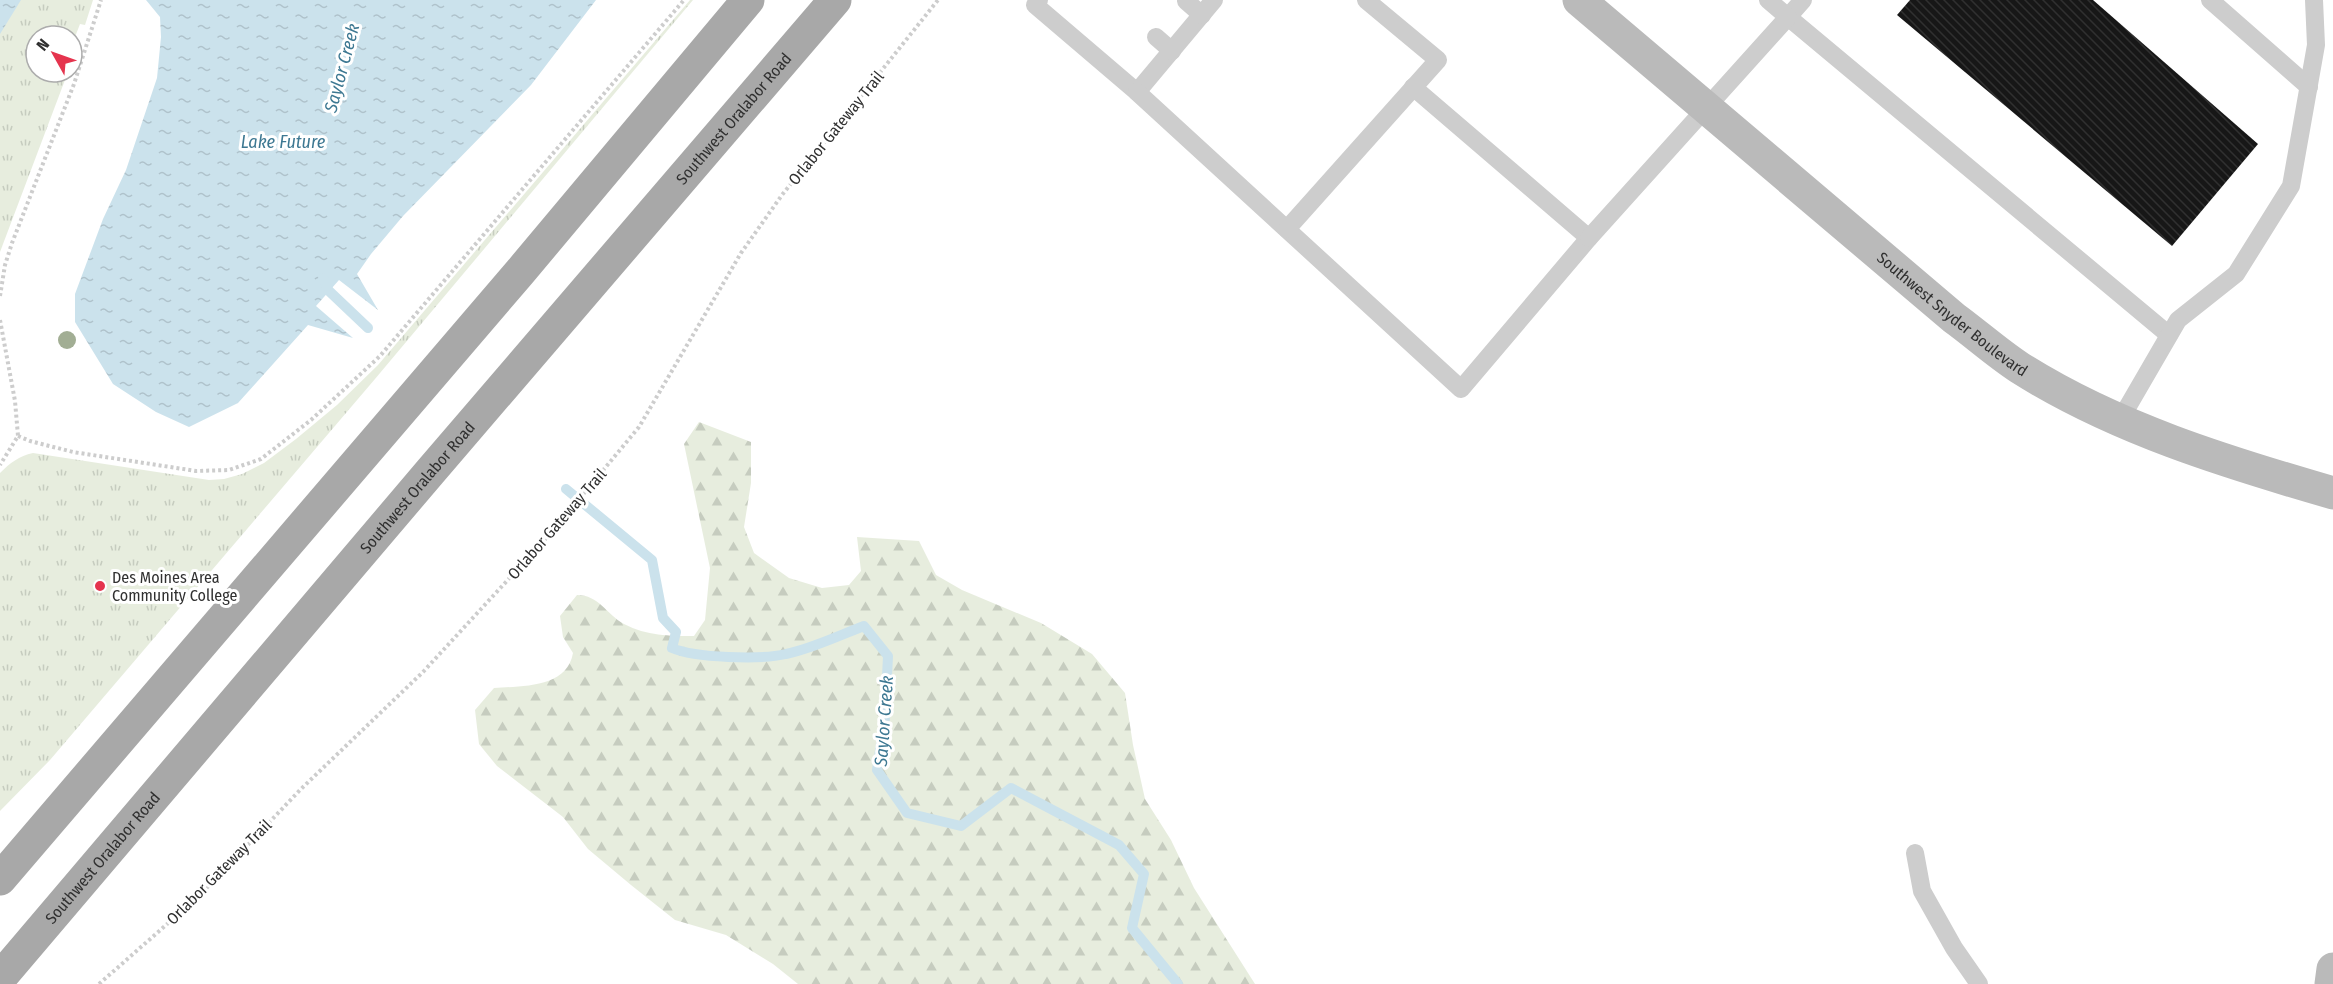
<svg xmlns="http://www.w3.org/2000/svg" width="2333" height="984" viewBox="0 0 2333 984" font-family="'Fira Sans Condensed',sans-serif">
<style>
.grass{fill:url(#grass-tufts)}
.forest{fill:url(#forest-firs)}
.water{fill:url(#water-ripples)}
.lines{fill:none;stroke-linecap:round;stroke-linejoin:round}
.stream{stroke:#cbe2ec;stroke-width:10}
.building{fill:url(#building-back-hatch)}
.path{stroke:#cdcdcd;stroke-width:4;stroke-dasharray:3 3;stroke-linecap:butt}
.lane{stroke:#cdcdcd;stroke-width:18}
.secondary{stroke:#bababa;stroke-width:33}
.primary{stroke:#a8a8a8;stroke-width:33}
.tree{fill:#a2ae94}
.poi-dot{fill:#e5344e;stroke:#fff;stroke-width:2}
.labels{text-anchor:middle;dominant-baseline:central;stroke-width:6;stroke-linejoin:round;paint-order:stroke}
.street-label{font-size:16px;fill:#303030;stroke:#fff}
.poi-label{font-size:16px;fill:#303030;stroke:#fff;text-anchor:start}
.water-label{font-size:18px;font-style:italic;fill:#3d7892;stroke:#fff}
</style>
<defs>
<pattern id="grass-tufts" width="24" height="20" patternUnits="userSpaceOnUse" patternTransform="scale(1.5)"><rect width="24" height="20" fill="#e7edde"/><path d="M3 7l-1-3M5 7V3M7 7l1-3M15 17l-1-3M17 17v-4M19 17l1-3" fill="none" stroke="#c6ccbf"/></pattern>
<pattern id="forest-firs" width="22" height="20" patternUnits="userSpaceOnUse" patternTransform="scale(1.5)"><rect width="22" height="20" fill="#e7edde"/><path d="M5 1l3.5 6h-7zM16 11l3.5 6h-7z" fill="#c6ccbf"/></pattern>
<pattern id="water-ripples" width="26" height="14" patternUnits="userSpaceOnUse" patternTransform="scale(1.5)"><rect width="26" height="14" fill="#cbe2ec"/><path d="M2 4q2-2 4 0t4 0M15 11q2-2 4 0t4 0" fill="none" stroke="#afc2cb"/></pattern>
<pattern id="building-back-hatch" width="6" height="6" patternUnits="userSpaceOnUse" patternTransform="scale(1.5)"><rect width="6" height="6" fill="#171717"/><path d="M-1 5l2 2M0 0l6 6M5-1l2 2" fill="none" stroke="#303030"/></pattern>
</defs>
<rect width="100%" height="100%" fill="#fff"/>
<!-- grass -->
<g class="grass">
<path d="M 0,0 L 93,0 L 85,25 L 80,24 L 75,37 L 36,36 L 36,72 L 68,72 L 0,252 Z"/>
<path d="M 690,0 L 693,0 L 375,379 L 50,760 L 0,811 L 0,473 C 10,463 19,456 33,453 L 209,480 L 224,479 L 242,474 L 264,463 L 296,439 L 337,405 L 378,365 Z"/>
</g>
<!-- forest -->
<path class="forest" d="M 699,422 L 751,442 L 751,483 L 744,527 L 754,553 L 789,578 L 822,588 L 849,585 L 861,571 L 857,537 L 919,541 L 936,575 L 962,590 L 1041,623 L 1092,654 L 1125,693 L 1133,745 L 1145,799 L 1171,840 L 1194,888 L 1255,984 L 798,984 L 773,964 L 726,935 L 675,920 L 631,885 L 588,849 L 563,817 L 497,766 L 479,744 L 475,710 L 494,688 C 523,686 567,688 573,653 L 563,637 L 560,616 L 577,595 C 599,595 606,614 624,624 C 647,636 669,636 694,636 L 705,620 L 710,568 L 684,444 Z"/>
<!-- water -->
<g class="water">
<path d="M 0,0 L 21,0 L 0,34 Z"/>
<path d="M 146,0 L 596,0 L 531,85 L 403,216 L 371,254 L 357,274 L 378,310 L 339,280 L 316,306 L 353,338 L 308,325 L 238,403 L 189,427 L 156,412 L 113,384 L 75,322 L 75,294 L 103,219 L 126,170 L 157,78 L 161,37 L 160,17 Z"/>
</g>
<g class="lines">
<!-- stream -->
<g class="stream">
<path d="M 323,278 L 329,291 L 368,328"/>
<path d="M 566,489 L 652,560 L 663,618 L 676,632 L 672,648 C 695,658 761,660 786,654 C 811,649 840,635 864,626 L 888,656 L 885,718 L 877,770 L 907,813 L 961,826 L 1011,788 L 1119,845 L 1144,874 L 1132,928 L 1178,984"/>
</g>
</g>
<!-- building -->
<path class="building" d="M 1910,0 L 2093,0 L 2258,144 L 2172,246 L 1897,15 Z"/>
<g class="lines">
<!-- path -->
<g class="path">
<path d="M 0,296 L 5,265 L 12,243 L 74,84 L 101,0"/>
<path d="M 0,320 L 15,401 L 18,436 L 0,465"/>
<path d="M 18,436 L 30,441 L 73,452 L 196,471 L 229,470 L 261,459 L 311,420 L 380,356 L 684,0"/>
<path d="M 99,984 L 199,896 L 301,789 L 423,672 L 551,533 L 639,427 L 741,253 L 782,195 L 938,0"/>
</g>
<!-- lane -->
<g class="lane">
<path d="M 1039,0 L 1035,5 L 1137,92 L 1214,0"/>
<path d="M 1803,0 L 1788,17 L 2169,335"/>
<path d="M 2210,0 L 2309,87"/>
<path d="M 1186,1 L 1202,15"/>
<path d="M 1156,37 L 1172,51"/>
<path d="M 1137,92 L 1461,389 L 1589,238 L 1413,87"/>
<path d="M 1287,229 L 1438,60 L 1366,0"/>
<path d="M 1589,238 L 1788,17 L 1768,0"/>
<path d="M 2120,420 L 2178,320 L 2236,274 L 2291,186 L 2316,45 L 2314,0"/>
<path d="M 1915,853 L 1922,891 L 1954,948 L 1979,984"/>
</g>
<!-- secondary -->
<g class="secondary">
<path id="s1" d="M 1579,0 L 1954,318 C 1976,334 1997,353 2020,368 C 2115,428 2226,462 2333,493"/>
<path d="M 2331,984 L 2333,969"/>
</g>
<!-- primary -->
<g class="primary">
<path d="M 0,879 L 520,272 L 748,0"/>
<path id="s2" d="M 0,978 L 430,472 L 835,0"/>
</g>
</g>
<!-- trees -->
<circle class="tree" cx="67" cy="340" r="9"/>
<!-- markers -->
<circle class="poi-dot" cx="100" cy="586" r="6"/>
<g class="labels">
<!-- street labels -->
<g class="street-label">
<text stroke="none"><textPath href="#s2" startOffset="1130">Southwest Oralabor Road</textPath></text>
<text transform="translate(836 128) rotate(-51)">Orlabor Gateway Trail</text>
<text stroke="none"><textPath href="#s1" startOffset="488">Southwest Snyder Boulevard</textPath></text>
<text stroke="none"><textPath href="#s2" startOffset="644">Southwest Oralabor Road</textPath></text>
<text transform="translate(557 524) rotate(-49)">Orlabor Gateway Trail</text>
<text stroke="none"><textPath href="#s2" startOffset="158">Southwest Oralabor Road</textPath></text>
<text transform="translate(219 872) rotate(-45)">Orlabor Gateway Trail</text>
</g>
<!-- poi labels -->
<g class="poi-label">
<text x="112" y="577">Des Moines Area<tspan x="112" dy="18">Community College</tspan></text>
</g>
<!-- water labels -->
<g class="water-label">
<text transform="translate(342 68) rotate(-75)">Saylor Creek</text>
<text x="283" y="142">Lake Future</text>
<text transform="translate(884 721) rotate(-86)">Saylor Creek</text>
</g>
</g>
<!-- north arrow -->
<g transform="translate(54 54) rotate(310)"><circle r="28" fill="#ffffff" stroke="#acacac" stroke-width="1.5"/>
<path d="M0-4.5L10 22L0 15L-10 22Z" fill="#e5344e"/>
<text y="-9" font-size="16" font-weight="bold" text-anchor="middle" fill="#303030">N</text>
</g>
</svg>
